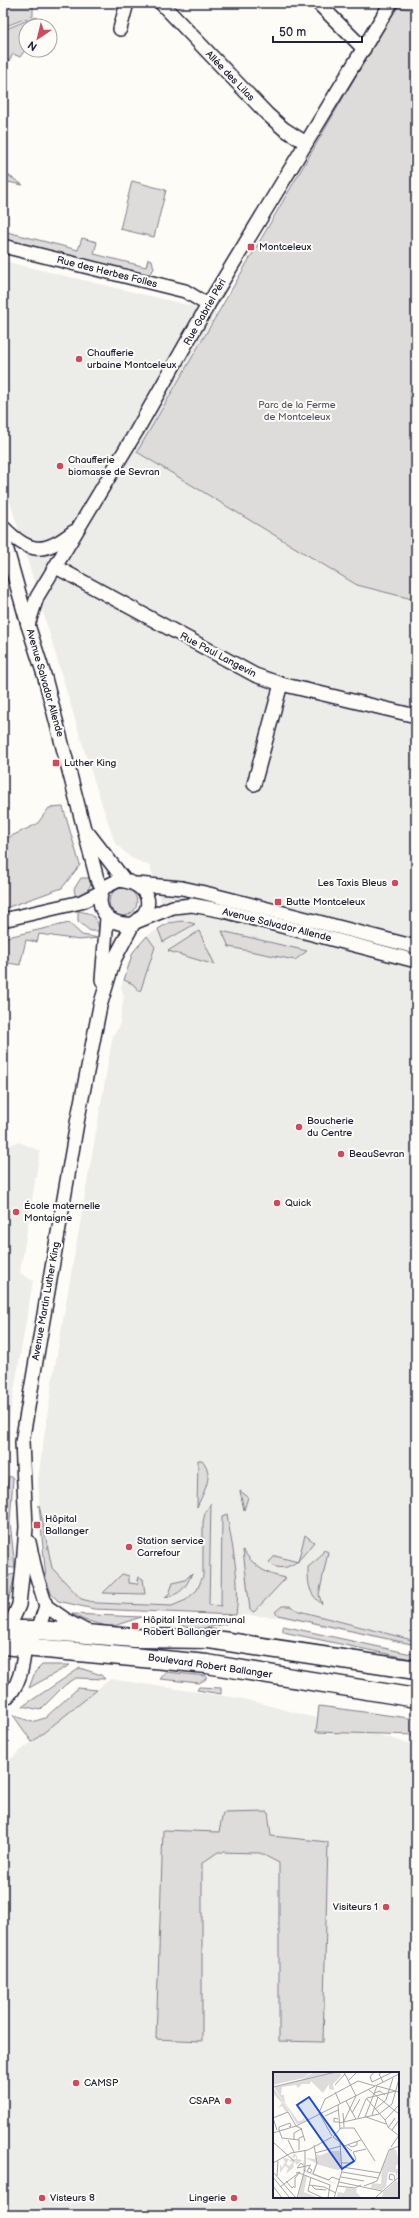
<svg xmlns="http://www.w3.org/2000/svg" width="419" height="2218" viewBox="0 0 419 2218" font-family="'Balsamiq Sans',sans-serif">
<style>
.built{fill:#ecece9;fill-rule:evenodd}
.green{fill:#dddcdb;stroke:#807f8b}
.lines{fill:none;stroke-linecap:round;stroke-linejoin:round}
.minor-casing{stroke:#22223b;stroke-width:16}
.secondary-casing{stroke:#22223b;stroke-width:21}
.minor{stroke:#fdfcf7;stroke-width:13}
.secondary{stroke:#fdfcf7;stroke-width:18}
.poi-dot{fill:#d1495b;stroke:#fdfcf7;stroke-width:1.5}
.labels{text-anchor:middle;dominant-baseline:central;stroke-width:4;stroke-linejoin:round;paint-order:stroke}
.street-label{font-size:10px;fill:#22223b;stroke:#fdfcf7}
.poi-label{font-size:10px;fill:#22223b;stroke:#fdfcf7;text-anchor:start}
.park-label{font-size:10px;fill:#5a5a6b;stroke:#fdfcf7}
.inset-road{fill:none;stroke:#a5a5ac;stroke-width:1}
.view{fill:#1d4ed8;fill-opacity:0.15;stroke:#1d4ed8;stroke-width:2}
.inset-edge{fill:none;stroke:#22223b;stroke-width:2}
</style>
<rect width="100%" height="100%" fill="#fdfcf7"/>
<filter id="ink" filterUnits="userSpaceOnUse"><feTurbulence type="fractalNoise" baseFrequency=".025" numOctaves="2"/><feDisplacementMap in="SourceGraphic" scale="8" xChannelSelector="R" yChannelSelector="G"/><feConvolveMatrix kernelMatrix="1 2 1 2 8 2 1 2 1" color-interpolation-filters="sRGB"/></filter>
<g filter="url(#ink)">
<!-- built -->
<g class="built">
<path d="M 3,261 L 217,312 L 150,429 L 357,585 L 416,600 L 416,1646 L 280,1617 L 94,1609 L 58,1601 L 51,1593 L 46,1579 L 41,1535 L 38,1479 L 52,1383 L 113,1035 L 119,1027 L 124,996 L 121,987 L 133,952 L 147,936 L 168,923 L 150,866 L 131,858 L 115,843 L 86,756 L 3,478 Z"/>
<path d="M 19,1142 L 40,1151 L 20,1273 L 33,1281 L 3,1455 L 3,1147 Z"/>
<path d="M 110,1679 L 244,1699 L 416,1745 L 416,2215 L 3,2215 L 3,1765 ZM 274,2073 L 398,2073 L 398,2197 L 274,2197 Z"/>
</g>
<!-- green -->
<g class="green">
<path d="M 16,3 L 33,3 L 33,16 L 3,27 L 3,9 Z"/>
<path d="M 396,7 L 416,10 L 416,600 L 357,585 L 137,452 Z"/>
<path d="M 36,17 L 38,19 L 37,26 L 26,26 L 26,49 L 20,57 L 13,54 L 9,61 L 3,59 L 3,30 Z"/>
<path d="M 3,172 L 23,185 L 3,181 Z"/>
<path d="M 132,181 L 166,190 L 154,237 L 120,229 Z"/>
<path d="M 3,231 L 78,250 L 82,238 L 97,242 L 94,254 L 146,267 L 148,259 L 152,260 L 154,269 L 147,276 L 3,241 Z"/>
<path d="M 63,807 L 80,865 L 62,888 L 3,909 L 3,840 L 37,824 L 49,808 Z"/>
<path d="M 81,878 L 89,878 L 91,884 L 84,896 L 76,899 L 74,889 Z"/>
<circle cx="123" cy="902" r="14"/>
<path d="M 78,911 C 91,913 98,916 99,931 L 90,931 L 78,921 Z"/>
<path d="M 183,921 L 195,924 L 163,942 L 158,929 L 168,923 Z"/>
<path d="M 69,923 L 82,935 L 99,938 L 79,940 L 39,934 L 37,942 L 26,940 L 20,965 L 3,962 L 3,938 Z"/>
<path d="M 199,931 L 215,965 L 168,951 Z"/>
<path d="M 222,931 L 307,951 L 295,960 L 229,947 Z"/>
<path d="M 147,936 L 155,947 L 140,992 L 133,984 L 124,980 L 133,952 Z"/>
<path d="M 198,1460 L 202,1460 C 215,1475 204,1491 197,1507 Z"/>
<path d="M 9,1476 L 13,1478 L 10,1522 L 15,1568 L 3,1567 L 3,1508 Z"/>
<path d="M 240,1491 L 248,1497 L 244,1510 Z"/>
<path d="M 211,1503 L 209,1605 L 221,1606 L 222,1516 L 227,1514 C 232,1547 241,1582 236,1615 L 94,1609 L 58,1601 L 51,1593 L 46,1579 L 39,1505 L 52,1568 L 81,1599 L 97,1603 L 172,1606 L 186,1600 L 197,1590 L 203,1576 L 203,1522 L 205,1513 Z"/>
<path d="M 305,1535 L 314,1542 C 303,1555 293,1573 273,1566 L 269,1562 L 275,1556 L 298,1562 Z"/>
<path d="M 243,1550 C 254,1566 266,1575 286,1578 L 254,1612 L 250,1610 Z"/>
<path d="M 324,1550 L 328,1552 L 319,1595 L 322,1604 C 308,1594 308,1583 308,1567 L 319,1558 Z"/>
<path d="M 192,1573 C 186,1588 180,1595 165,1597 L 169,1594 L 173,1583 L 185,1580 Z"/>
<path d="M 15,1574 L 9,1599 L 3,1610 L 3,1580 L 6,1576 Z"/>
<path d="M 122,1574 L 129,1576 L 129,1583 L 137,1584 L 139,1577 L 143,1579 L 145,1594 L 103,1593 Z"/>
<path d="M 282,1606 L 290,1606 L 299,1611 L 416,1641 L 416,1645 L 278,1615 L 275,1612 Z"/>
<path d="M 72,1614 L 141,1617 L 111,1627 L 84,1620 Z"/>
<path d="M 169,1620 L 226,1624 L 195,1630 Z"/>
<path d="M 283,1626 L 416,1655 L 416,1660 L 283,1632 Z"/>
<path d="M 42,1665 L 70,1665 L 29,1688 L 35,1672 Z"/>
<path d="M 80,1668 L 101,1675 L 105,1679 L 76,1678 L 65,1685 L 40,1710 L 23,1706 Z"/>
<path d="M 166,1672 L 206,1676 L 206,1679 L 199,1683 L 160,1679 Z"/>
<path d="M 199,1687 L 221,1688 L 221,1694 L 197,1690 Z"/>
<path d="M 78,1688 L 97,1690 L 32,1742 L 13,1715 L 32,1722 L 45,1718 Z"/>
<path d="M 319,1706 L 416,1719 L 416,1735 L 316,1732 Z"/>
<path d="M 268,1812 L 271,1836 L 328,1842 L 323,2042 L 279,2041 L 279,1863 L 260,1853 L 218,1852 L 202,1863 L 202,2041 L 156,2039 L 163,1830 L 219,1832 L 223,1813 Z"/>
</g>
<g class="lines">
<defs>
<g id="minor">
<path d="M 161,3 L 267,114 L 284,129 L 306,143"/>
<path d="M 318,3 L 364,49"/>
<path d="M 120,29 L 127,3"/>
<path d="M 3,246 L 185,291 L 208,305"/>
<path d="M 3,527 C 29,554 44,555 73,532"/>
<path d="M 3,536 L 28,625 L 45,678 L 97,879 L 103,888"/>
<path d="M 56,567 L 255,675 L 281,684 L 416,716"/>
<path d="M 28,625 L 37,597 L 136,432 L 208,305 L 391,3"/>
<path d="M 254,784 L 281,684"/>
<path d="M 88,833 L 125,881"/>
<path d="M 119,880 C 148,883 159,906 133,924 C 111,926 93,911 103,888 Z"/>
<path d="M 137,884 L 182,888 L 205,893 L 416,947"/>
<path d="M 3,920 L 81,902 L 101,892"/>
<path d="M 138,921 L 173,907 L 192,905 L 224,911 L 416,961"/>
<path d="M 102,980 L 107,918"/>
<path d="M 29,1542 L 36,1574 L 46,1606 L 38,1630 L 34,1635"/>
<path d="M 46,1606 L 69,1622 L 88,1632"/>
<path d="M 14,1636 L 8,1630 L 19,1605 L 23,1566 L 26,1527 L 22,1442 L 77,1123 L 100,1006 L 114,960 L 133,924"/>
<path d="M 3,1700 C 20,1689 23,1664 25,1646"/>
</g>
<g id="secondary">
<path d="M 3,1630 L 38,1630 L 134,1638 L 209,1639 L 416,1670"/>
<path d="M 3,1645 L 207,1664 L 416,1698"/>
</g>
</defs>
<!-- minor casing -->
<use href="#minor" class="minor-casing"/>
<!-- secondary casing -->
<use href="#secondary" class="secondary-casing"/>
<!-- minor -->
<use href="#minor" class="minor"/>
<!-- secondary -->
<use href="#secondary" class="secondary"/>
</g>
</g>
<!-- markers -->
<g class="poi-dot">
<rect x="247" y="243" width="8" height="8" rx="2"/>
<circle cx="79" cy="359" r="4"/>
<circle cx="60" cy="466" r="4"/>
<rect x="52" y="759" width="8" height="8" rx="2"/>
<circle cx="395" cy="883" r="4"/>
<rect x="274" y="898" width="8" height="8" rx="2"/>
<circle cx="299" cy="1127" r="4"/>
<circle cx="341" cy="1154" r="4"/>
<circle cx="277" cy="1203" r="4"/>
<circle cx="16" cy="1212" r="4"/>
<rect x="33" y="1521" width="8" height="8" rx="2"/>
<circle cx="129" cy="1547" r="4"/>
<rect x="131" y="1622" width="8" height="8" rx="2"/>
<circle cx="386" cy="1907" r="4"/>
<circle cx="76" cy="2083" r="4"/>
<circle cx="228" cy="2101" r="4"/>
<circle cx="42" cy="2198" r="4"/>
<circle cx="234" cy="2198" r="4"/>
</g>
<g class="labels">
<!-- street labels -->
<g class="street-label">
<text transform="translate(230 76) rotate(46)">Allée des Lilas</text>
<text transform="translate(107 272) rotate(14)">Rue des Herbes Folles</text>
<text transform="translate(205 312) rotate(-60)">Rue Gabriel Péri</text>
<text transform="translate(218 655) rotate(28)">Rue Paul Langevin</text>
<text transform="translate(45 683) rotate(74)">Avenue Salvador Allende</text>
<text transform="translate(277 925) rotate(14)">Avenue Salvador Allende</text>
<text transform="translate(46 1301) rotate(-80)">Avenue Martin Luther King</text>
<text transform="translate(210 1666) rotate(8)">Boulevard Robert Ballanger</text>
</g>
<!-- poi labels -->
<g class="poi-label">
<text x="259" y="247">Montceleux</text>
<text x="87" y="353">Chaufferie<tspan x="87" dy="12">urbaine Montceleux</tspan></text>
<text x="68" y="460">Chaufferie<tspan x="68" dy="12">biomasse de Sevran</tspan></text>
<text x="64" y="763">Luther King</text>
<text x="387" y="883" text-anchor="end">Les Taxis Bleus</text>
<text x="286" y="902">Butte Montceleux</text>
<text x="307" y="1121">Boucherie<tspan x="307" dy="12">du Centre</tspan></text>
<text x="349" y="1154">BeauSevran</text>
<text x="285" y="1203">Quick</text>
<text x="24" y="1206">École maternelle<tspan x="24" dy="12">Montaigne</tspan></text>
<text x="45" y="1519">Hôpital<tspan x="45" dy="12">Ballanger</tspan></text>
<text x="137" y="1541">Station service<tspan x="137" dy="12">Carrefour</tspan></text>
<text x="143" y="1620">Hôpital Intercommunal<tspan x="143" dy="12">Robert Ballanger</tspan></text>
<text x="378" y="1907" text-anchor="end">Visiteurs 1</text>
<text x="84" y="2083">CAMSP</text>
<text x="220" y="2101" text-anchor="end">CSAPA</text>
<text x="50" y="2198">Visteurs 8</text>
<text x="226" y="2198" text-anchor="end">Lingerie</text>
</g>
<!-- park labels -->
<g class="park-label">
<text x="297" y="405">Parc de la Ferme<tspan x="297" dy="12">de Montceleux</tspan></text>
</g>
</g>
<!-- overview -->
<g transform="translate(273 2072)">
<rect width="126" height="126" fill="#fdfcf7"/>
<path d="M 0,0 L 39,0 L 30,6 L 0,13 ZM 41,0 L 67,0 L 68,4 L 60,12 L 61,18 L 56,17 L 56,12 L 50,21 L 38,9 L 37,12 L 29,12 L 25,16 L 23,13 L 9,15 L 8,23 L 11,23 L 12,31 L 25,49 L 31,48 L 29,48 L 31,46 L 32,48 L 37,46 L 25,52 L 23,51 L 16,39 L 13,40 L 9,34 L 5,36 L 9,31 L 0,21 L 0,15 L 24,51 L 1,15 L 29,7 ZM 118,76 L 123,78 L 126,89 L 126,93 L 123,93 L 123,97 L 126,97 L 123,107 L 123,101 L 115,100 L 113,115 L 109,118 L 98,116 L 99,111 L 108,112 L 109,95 ZM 59,79 L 68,79 L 69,97 L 64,98 L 43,92 L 40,101 L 65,113 L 30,99 L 30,88 L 33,99 L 39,101 L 43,91 L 32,86 L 42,87 L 44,82 L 47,83 L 43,85 ZM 21,81 L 24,84 L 24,87 L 29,88 L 24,93 L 22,90 L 20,92 L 21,95 L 13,102 L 15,96 L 12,94 L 7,101 L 7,92 L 9,96 L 12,90 L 10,86 L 16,87 L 13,92 L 16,94 L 20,90 L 16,89 L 18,87 L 23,87 L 23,84 L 19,87 ZM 30,103 L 34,104 L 31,120 L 46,126 L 25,126 ZM 123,109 L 126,110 L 126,126 L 109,126 L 110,120 ZM 73,116 L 84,117 L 83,120 L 88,125 L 63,126 L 65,120 L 71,121 Z" fill="#dddcdb"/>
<path class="inset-road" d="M 101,0 L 97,5 L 99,10 L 120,0M 109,0 L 106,2 L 110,10M 75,9 L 84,0M 85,9 L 102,14M 62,13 L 72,2M 104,14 L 126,20M 0,15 L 63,0M 96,18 L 126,42M 62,20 L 67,31M 101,21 L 107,19 L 112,23M 93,26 L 112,48 L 115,55 L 126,64M 94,26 L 123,19M 73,29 L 83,47M 65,33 L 67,57M 102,37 L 113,28 L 120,6M 70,41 L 71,55M 79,41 L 87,27M 99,43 L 105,25M 52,44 L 65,38M 92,45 L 104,14M 93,45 L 113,52M 0,46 L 15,40 L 23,54 L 29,57M 0,46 L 4,58M 85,46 L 93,27M 65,47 L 61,46 L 61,50 L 66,50M 112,48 L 126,33M 71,49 L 83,24 L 71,0M 66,51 L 106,42 L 119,32 L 126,7M 28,56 L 32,69M 115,56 L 122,46M 6,58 L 9,66 L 26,68M 6,58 L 6,55 L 17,51 L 18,54 L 16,55M 119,58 L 126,48M 0,61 L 23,54 L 126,2M 59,64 L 46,41 L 52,27 L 85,9M 60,65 L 68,56 L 81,56 L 102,89M 60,65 L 79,79M 15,68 L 21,80M 21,68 L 21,61 L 28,57M 0,70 L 21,89M 41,73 L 44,91 L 40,102 L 56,108 L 59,105 L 67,108M 75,73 L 79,75 L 84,73 L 84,69M 71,74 L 88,68M 118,75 L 126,63M 26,78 L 26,66 L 31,64M 80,80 L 93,77M 42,81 L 68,74M 0,91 L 18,81 L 35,78 L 59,65M 69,91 L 80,91 L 83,87 L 80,80M 30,93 L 28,91 L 24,96 L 38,93M 69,95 L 108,101M 36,96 L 39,98 L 37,101 L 34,99 L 37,94M 0,100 L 23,126M 69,100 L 105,106M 4,104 L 5,89M 0,105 L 16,125M 38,105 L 35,119 L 50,126M 68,105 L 91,109M 120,108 L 116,107 L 117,102 L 121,103 L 122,109M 13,109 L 19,116 L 21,114M 66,110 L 109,119M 36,113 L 51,115 L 63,121M 0,114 L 9,126M 39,114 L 42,117 L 53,118M 65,114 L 82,116 L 88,113M 91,114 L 104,109 L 116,78 L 126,74M 7,115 L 26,101 L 57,113 L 55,126M 22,116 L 22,106 L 27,100 L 23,101M 103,125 L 126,105M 4,126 L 21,126M 24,126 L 32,97 L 32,78M 61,126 L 69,99 L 67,71"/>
<path class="view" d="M 36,25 L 81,89 L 69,97 L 24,33 Z"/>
<rect width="126" height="126" class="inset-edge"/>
</g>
<!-- margin -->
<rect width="419" height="2218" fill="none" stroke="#fdfcf7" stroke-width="16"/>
<rect x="8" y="8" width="403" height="2202" fill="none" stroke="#22223b" stroke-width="1.5" filter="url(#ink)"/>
<!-- north arrow -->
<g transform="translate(38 38) rotate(215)"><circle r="19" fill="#fdfcf7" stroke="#a5a5ac"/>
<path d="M0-3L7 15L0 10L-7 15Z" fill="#d1495b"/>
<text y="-6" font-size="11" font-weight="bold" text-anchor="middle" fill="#22223b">N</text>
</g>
<!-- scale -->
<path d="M273 36v6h89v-6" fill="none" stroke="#22223b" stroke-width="2"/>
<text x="279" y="36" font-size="12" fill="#22223b" stroke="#fdfcf7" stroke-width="3" paint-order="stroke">50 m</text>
</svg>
